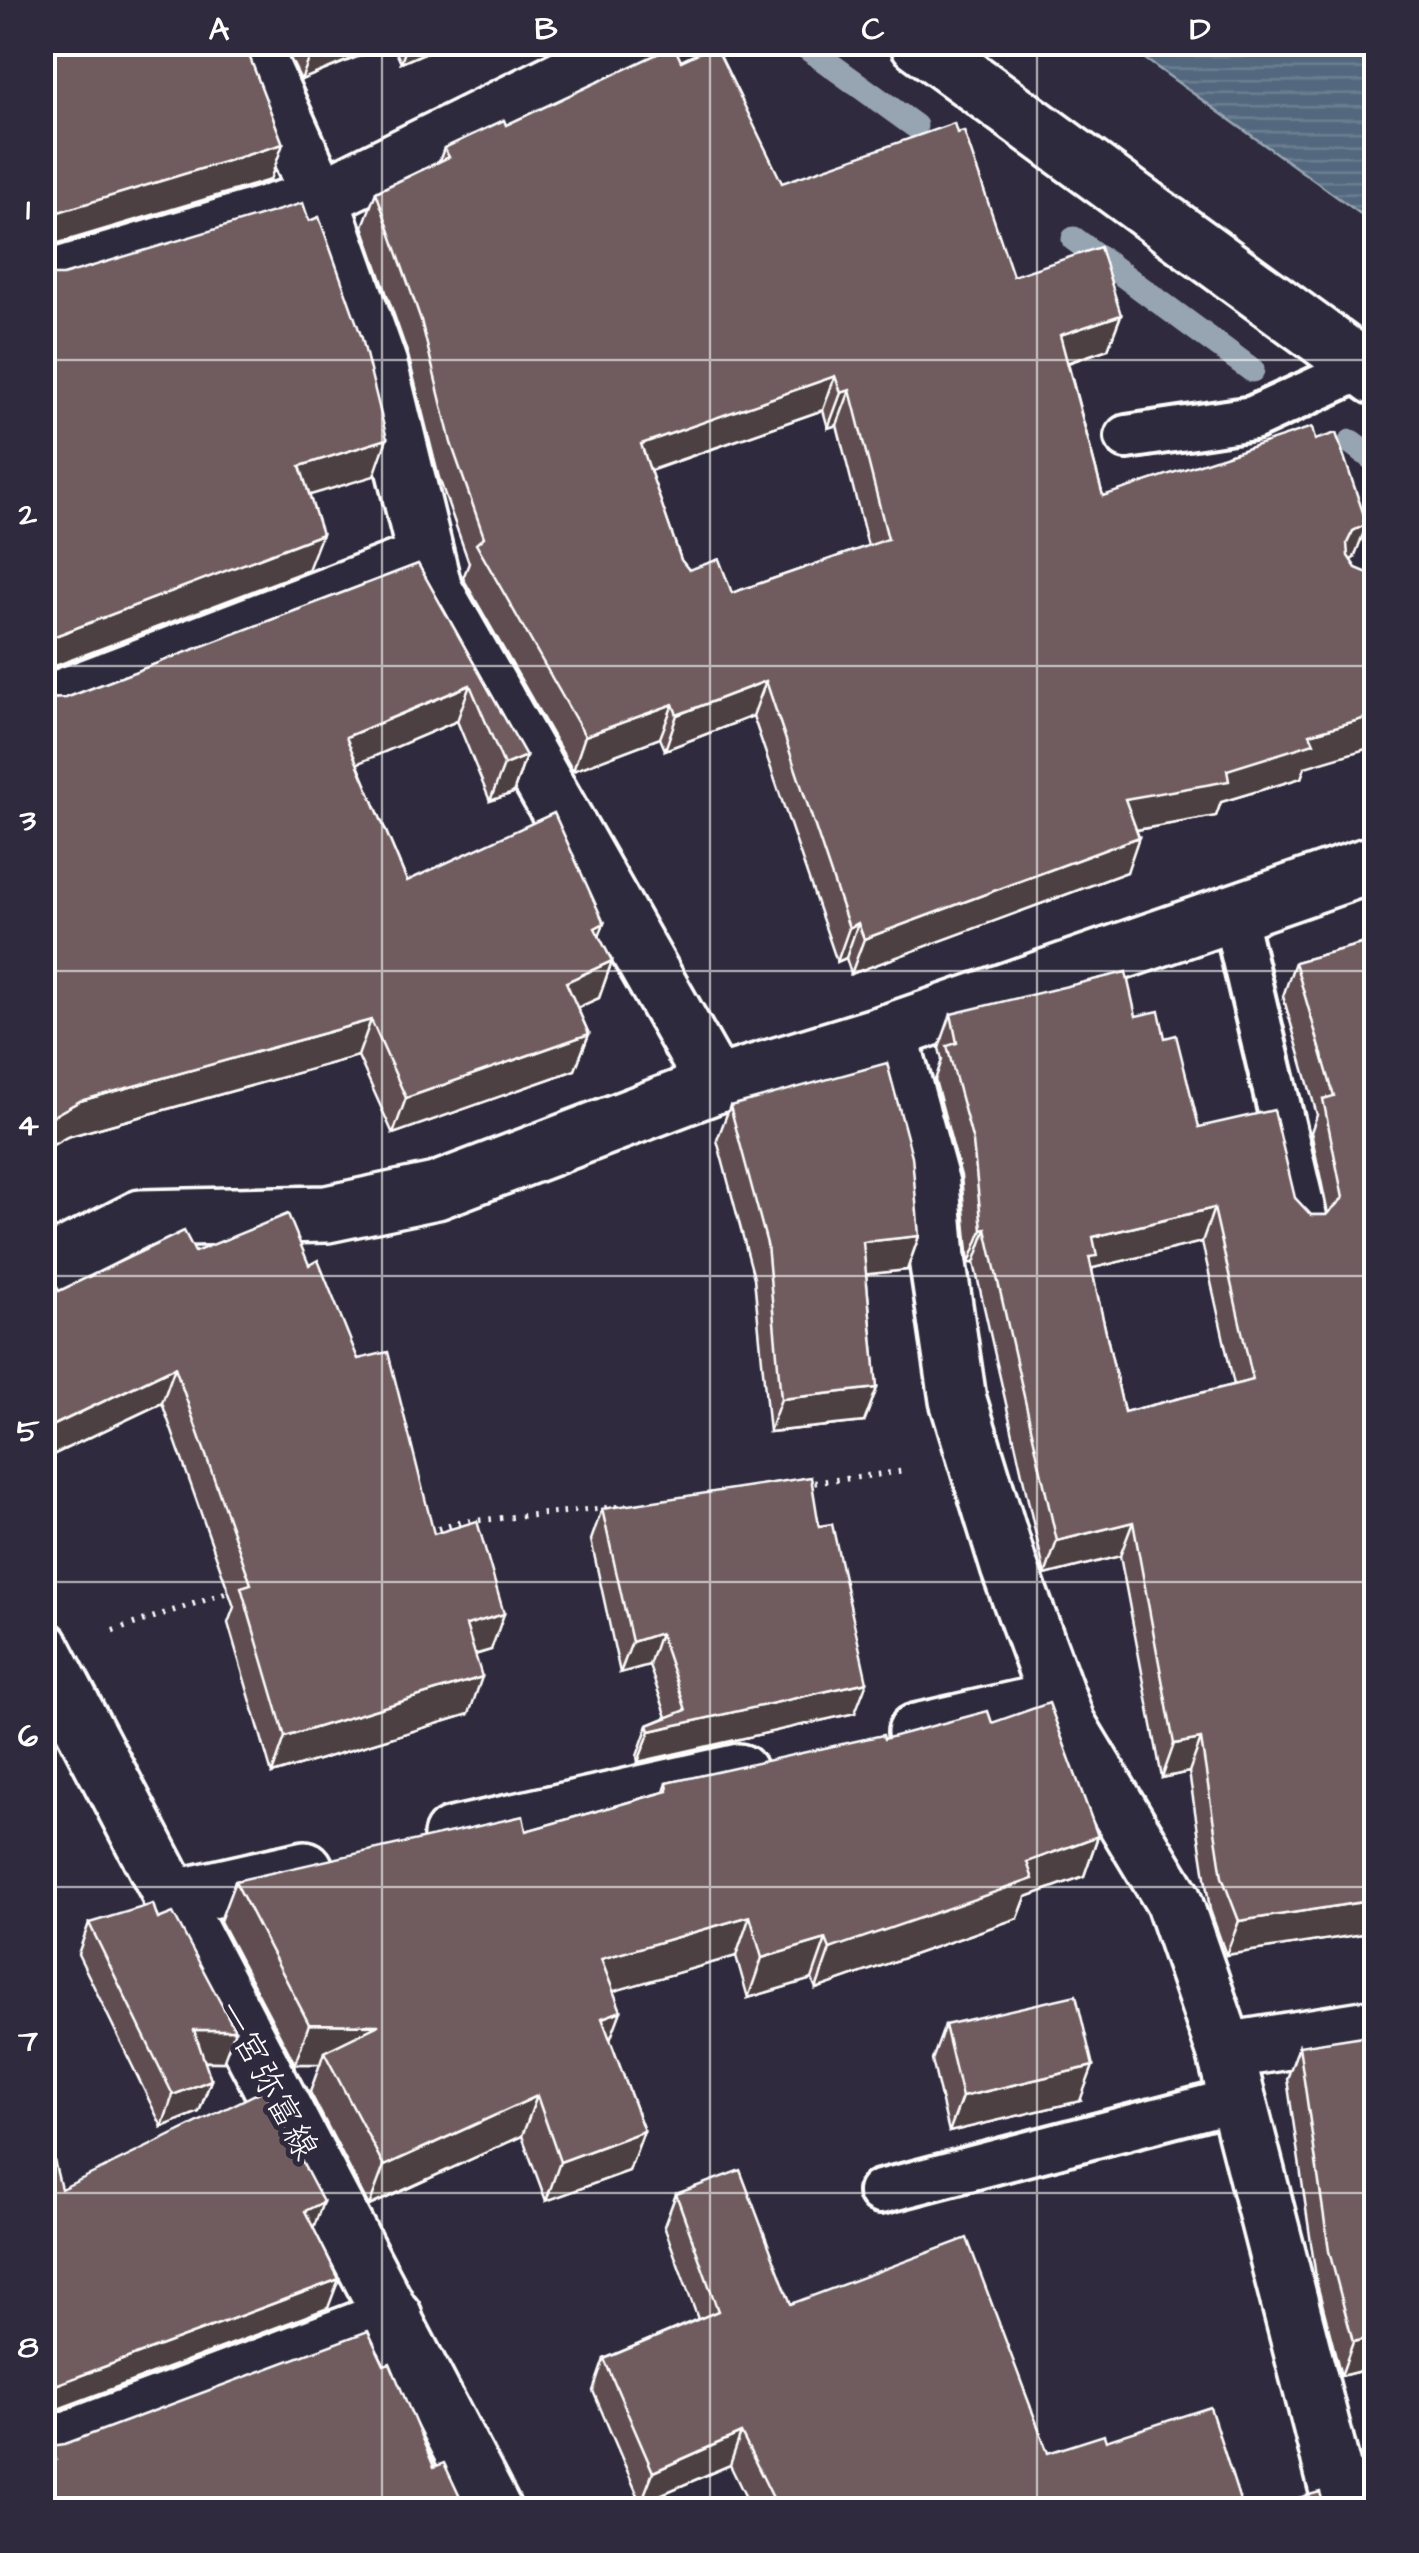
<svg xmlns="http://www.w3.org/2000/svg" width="1419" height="2553" viewBox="0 0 1419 2553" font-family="'Architects Daughter','Klee One',sans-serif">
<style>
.water{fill:url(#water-rules);stroke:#97a4b2;stroke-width:2.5}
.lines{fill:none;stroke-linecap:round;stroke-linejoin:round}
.stream{stroke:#97a4b2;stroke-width:25}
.service-casing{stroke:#fff;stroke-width:50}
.minor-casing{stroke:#fff;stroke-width:62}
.secondary-casing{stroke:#fff;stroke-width:62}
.path{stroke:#fff;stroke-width:6;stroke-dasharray:2.5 8;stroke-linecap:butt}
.service{stroke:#2f2a3d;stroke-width:42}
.minor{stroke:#2f2a3d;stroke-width:55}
.secondary{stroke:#2f2a3d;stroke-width:55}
.wall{fill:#604e51;stroke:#fff;stroke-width:2.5;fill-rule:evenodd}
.shaded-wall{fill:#4e4042;stroke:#fff;stroke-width:2.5}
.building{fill:#705b5e;stroke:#fff;stroke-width:2.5;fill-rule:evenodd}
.grid{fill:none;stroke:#fff;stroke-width:2.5;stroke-opacity:0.55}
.labels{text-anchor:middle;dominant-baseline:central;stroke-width:10;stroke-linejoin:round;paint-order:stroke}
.street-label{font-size:35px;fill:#fff;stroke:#2f2a3d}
.neatline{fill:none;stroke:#fff;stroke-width:4}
.grid-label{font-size:32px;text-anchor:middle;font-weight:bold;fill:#fff}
</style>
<defs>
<pattern id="water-rules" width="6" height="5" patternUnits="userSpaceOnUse" patternTransform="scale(2.5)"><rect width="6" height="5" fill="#52687e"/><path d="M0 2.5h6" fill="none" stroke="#6c7f91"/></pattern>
</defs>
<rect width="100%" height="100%" fill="#2f2a3d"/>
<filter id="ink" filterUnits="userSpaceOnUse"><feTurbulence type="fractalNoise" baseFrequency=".01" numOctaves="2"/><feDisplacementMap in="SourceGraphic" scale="20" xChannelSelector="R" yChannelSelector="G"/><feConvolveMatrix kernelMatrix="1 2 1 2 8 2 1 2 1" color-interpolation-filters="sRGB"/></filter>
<g filter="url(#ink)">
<!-- water -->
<path class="water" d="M 1123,43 L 1376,43 L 1376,225 Z"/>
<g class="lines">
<!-- stream -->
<g class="stream">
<path d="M 799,42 L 915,126"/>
<path d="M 1074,239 L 1252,370"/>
<path d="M 1351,442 L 1376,461"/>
</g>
<defs>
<g id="service">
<path d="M 1127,437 L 1253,418 L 1362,368"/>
<path d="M 1233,913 L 1307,1225"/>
<path d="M 880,2192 L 1237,2099"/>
</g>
<g id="minor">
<path d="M 250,42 L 320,198 L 379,365 L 434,590 L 715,1085"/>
<path d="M 918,42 L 1376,377"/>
<path d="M 42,281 L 320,198 L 636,42"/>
<path d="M 42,705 L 424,559"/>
<path d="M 889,1032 L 931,1184 L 937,1258 L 958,1400 L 1009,1567 L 1067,1724 L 1173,1900 L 1225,2051 L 1343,2510"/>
<path d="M 42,1269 L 141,1218 L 327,1214 L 436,1191 L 715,1085 L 889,1032 L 1376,863"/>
<path d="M 916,1732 L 1058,1700"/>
<path d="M 452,1836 L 739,1772"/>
<path d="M 171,1899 L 305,1869"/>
<path d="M 1225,2051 L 1376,2027"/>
<path d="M 42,2449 L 394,2317"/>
</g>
<path id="secondary" d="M 42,1648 L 493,2510"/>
</defs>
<!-- service casing -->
<use href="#service" class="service-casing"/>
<!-- minor casing -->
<use href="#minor" class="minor-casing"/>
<!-- secondary casing -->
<use href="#secondary" class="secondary-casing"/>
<!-- path -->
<g class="path">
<path d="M 804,1484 L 906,1471"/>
<path d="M 428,1532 L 462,1522 L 628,1506"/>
<path d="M 113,1631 L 234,1590"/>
</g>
<!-- service -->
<use href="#service" class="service"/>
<!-- minor -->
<use href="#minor" class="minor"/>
<!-- secondary -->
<use href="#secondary" class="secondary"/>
</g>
<!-- wall -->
<g class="wall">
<path d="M 282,42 L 450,42 L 401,63 L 392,43 L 301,80 Z"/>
<path d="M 681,61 L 782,183 L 1013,276 L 1121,315 L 1108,349 L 1068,363 L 1103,496 L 1354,558 L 1351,560 L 1305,767 L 1301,778 L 1221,802 L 1216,816 L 1137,830 L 1127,872 L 851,974 L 846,958 L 837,962 L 753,716 L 665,750 L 660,738 L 573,771 L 463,578 L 469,563 L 439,478 L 408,355 L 363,226 L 376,192 L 439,162 L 444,148 ZM 823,410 L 828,428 L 837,425 L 868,546 L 732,593 L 689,570 L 681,560 L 650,471 Z"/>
<path d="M 418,564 L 526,756 L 513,793 L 490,801 L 457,721 L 357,763 L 407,881 L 604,923 L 599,936 L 612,961 L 599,998 L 577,1007 L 589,1034 L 575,1070 L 393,1134 L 358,1056 L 67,1137 L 42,1151 L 42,696 L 49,699 L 66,698 Z"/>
<path d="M 1376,940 L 1376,1932 L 1226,1955 L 1210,1910 L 1189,1772 L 1162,1778 L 1120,1556 L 1045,1575 L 974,1263 L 969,1263 L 961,1176 L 935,1080 L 942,1060 L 939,1048 L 951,1014 L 1136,1016 L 1165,1038 L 1199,1127 L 1295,1198 L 1311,1215 L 1326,1215 L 1328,1214 L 1311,1132 L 1317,1115 L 1283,996 L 1295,962 ZM 1202,1242 L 1234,1385 L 1124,1412 L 1092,1271 L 1093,1268 Z"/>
<path d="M 730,1106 L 919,1236 L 907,1270 L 866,1274 L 877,1388 L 864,1422 L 769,1432 L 754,1278 L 717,1140 Z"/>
<path d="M 195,1252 L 309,1265 L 358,1359 L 434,1534 L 491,1650 L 475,1655 L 469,1714 L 272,1774 L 228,1623 L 234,1607 L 162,1403 L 42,1460 L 42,1260 L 59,1291 Z"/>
<path d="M 602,1509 L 819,1526 L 855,1713 L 638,1762 L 637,1756 L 648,1725 L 667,1717 L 649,1665 L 620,1673 L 591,1540 Z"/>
<path d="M 992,1723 L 1098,1836 L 1084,1876 L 1026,1897 L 1018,1918 L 816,1989 L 812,1979 L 748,1998 L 736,1956 L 613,1991 L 610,2040 L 644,2131 L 629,2171 L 546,2201 L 522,2136 L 369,2206 L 310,2092 L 320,2064 L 295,2064 L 220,1921 L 235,1881 L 526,1831 L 664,1792 L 667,1783 L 884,1739 Z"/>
<path d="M 158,1919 L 223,2062 L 204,2062 L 211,2080 L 199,2112 L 162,2127 L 78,1954 L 89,1923 Z"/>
<path d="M 945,2025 L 1080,2101 L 949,2132 L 932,2060 Z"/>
<path d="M 1299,2046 L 1376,2367 L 1341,2376 L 1317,2284 L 1287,2079 Z"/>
<path d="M 676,2194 L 791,2304 L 1048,2453 L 1106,2441 L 1243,2510 L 752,2510 L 730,2465 L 641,2503 L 593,2391 L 604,2359 L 698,2319 L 664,2226 Z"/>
<path d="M 51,2446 L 434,2467 L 44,2465 Z"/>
</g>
<!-- shaded-wall -->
<g class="shaded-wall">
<path d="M 318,42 L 392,42 L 301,80 L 315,44 Z"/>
<path d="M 408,42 L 450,42 L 401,63 Z"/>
<path d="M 283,144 L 270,180 L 42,248 L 42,217 L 46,215 Z"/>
<path d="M 1121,315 L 1108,349 L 1048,369 L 1060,335 Z"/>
<path d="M 835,376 L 823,410 L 628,478 L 641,444 Z"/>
<path d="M 850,390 L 837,425 L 828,428 L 841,393 Z"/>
<path d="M 387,439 L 374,476 L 287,502 L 300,466 Z"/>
<path d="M 1367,524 L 1354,558 L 1341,566 L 1347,543 L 1353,531 Z"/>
<path d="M 322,534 L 308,570 L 42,671 L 42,641 Z"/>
<path d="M 766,681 L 753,716 L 665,750 L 677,715 Z"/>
<path d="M 470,685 L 457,721 L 333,774 L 346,737 Z"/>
<path d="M 673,704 L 660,738 L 573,771 L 585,736 Z"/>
<path d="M 1376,715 L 1376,746 L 1305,767 L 1301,778 L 1221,802 L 1216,816 L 1113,834 L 1125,799 L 1227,770 L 1310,734 Z"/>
<path d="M 526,756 L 513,793 L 490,801 L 504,765 Z"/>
<path d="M 1139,837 L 1127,872 L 851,974 L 864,939 Z"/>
<path d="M 604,923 L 591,959 L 595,928 Z"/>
<path d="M 858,923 L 846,958 L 837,962 L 849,928 Z"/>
<path d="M 612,961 L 599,998 L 553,1019 L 566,982 Z"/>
<path d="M 371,1020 L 358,1056 L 67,1137 L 42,1151 L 42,1122 L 80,1101 Z"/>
<path d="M 589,1034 L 575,1070 L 393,1134 L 406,1098 Z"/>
<path d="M 1214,1208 L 1202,1242 L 1093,1268 L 1085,1290 L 1093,1237 Z"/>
<path d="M 986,1229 L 974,1263 L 969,1263 L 982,1230 Z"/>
<path d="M 919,1236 L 907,1270 L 851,1276 L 863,1242 Z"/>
<path d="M 175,1367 L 162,1403 L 42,1460 L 42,1448 L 50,1427 Z"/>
<path d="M 877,1388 L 864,1422 L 769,1432 L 781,1399 Z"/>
<path d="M 1133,1522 L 1120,1556 L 1045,1575 L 1057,1541 Z"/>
<path d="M 504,1614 L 491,1650 L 453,1661 L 466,1625 Z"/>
<path d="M 660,1633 L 649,1665 L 620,1673 L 632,1642 Z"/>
<path d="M 482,1677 L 469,1714 L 272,1774 L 285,1737 Z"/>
<path d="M 867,1682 L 855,1713 L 638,1762 L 650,1731 Z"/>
<path d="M 1201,1739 L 1189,1772 L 1162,1778 L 1174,1744 Z"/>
<path d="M 1098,1836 L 1084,1876 L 1026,1897 L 1018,1918 L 816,1989 L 830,1949 L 1027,1862 Z"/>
<path d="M 1376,1900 L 1376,1932 L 1226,1955 L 1239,1921 Z"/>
<path d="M 750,1916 L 736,1956 L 587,1999 L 601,1959 Z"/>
<path d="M 826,1939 L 812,1979 L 748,1998 L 762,1958 Z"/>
<path d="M 621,2011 L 606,2051 L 602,2018 Z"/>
<path d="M 309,2024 L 379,2025 L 324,2052 L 320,2064 L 295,2064 Z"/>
<path d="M 194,2030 L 235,2030 L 223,2062 L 182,2061 Z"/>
<path d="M 1093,2066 L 1080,2101 L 949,2132 L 962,2097 Z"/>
<path d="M 211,2080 L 199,2112 L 162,2127 L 173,2095 Z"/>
<path d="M 537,2096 L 522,2136 L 369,2206 L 384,2166 Z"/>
<path d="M 644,2131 L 629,2171 L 546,2201 L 560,2162 Z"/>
<path d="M 323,2202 L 312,2232 L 305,2211 Z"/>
<path d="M 339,2279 L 328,2308 L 42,2415 L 42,2390 Z"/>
<path d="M 1376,2336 L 1376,2367 L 1341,2376 L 1353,2342 Z"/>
<path d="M 741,2433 L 730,2465 L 641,2503 L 653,2472 Z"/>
</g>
<!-- building -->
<g class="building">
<path d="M 42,42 L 244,42 L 283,144 L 42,217 Z"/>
<path d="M 715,45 L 782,183 L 954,123 L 957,133 L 964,131 L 1013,276 L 1100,247 L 1121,315 L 1060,335 L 1103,496 L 1312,427 L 1315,440 L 1336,433 L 1367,524 L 1353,531 L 1347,543 L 1348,556 L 1356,568 L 1368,573 L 1376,572 L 1376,715 L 1310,734 L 1314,743 L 1227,770 L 1229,781 L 1125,799 L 1139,837 L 864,939 L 858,923 L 849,928 L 766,681 L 677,715 L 673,704 L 585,736 L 476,544 L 484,537 L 451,443 L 421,320 L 376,192 L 449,157 L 444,148 L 504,120 L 506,125 L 674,46 L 681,61 ZM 835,376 L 841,393 L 850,390 L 888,539 L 732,593 L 719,559 L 689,570 L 681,560 L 641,444 Z"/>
<path d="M 303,203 L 309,221 L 319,217 L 362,338 L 387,439 L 300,466 L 322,534 L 42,641 L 42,272 L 47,275 L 63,275 Z"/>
<path d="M 418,564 L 526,756 L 504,765 L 470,685 L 346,737 L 407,881 L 554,813 L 604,923 L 595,928 L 612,961 L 566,982 L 589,1034 L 406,1098 L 371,1020 L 80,1101 L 42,1122 L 42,696 L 49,699 L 66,698 Z"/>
<path d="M 1376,940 L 1376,1900 L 1239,1921 L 1222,1877 L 1201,1739 L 1174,1744 L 1133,1522 L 1057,1541 L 1056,1537 L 986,1229 L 982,1230 L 973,1142 L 947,1046 L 957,1043 L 951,1014 L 1126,972 L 1136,1016 L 1159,1011 L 1165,1038 L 1176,1035 L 1199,1127 L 1274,1110 L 1295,1198 L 1311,1215 L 1326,1215 L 1343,1198 L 1323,1099 L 1334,1096 L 1295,962 ZM 1214,1208 L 1253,1380 L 1124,1412 L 1089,1257 L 1097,1256 L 1093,1237 Z"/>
<path d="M 887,1063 L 912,1156 L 919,1236 L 863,1242 L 877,1388 L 781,1399 L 767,1244 L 730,1106 Z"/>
<path d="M 288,1214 L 309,1265 L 318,1260 L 358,1359 L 388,1352 L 434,1534 L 477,1521 L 504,1614 L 466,1625 L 482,1677 L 285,1737 L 241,1587 L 251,1584 L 175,1367 L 50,1427 L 42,1411 L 42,1260 L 59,1291 L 184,1231 L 195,1252 Z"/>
<path d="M 811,1477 L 819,1526 L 832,1524 L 867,1682 L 650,1731 L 648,1725 L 686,1710 L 660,1633 L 632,1642 L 602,1509 Z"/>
<path d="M 1049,1703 L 1098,1836 L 1027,1862 L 1033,1879 L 830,1949 L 826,1939 L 762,1958 L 750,1916 L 601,1959 L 621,2011 L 602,2018 L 644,2131 L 560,2162 L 537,2096 L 384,2166 L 324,2052 L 379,2025 L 309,2024 L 235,1881 L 523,1816 L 526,1831 L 668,1791 L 667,1783 L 883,1735 L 884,1739 L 988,1711 L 992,1723 Z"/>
<path d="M 153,1904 L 158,1919 L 173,1913 L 235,2030 L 194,2030 L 211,2080 L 173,2095 L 89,1923 Z"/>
<path d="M 1076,1995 L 1093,2066 L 962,2097 L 945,2025 Z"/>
<path d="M 1376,2034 L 1376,2336 L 1353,2342 L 1329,2251 L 1299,2046 Z"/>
<path d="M 264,2090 L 323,2202 L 305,2211 L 339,2279 L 42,2390 L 42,2111 L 61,2189 Z"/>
<path d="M 740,2170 L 791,2304 L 967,2238 L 1048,2453 L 1104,2435 L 1106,2441 L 1210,2407 L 1243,2510 L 779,2510 L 741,2433 L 653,2472 L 604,2359 L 718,2311 L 676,2194 Z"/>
<path d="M 368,2331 L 384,2365 L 390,2363 L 434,2467 L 444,2463 L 466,2510 L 42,2510 L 42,2465 L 56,2460 L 51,2446 L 65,2444 Z"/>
<path d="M 1320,2492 L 1325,2510 L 1254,2510 Z"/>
</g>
</g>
<!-- grid -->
<path class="grid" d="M 382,42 L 382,2510M 710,42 L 710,2510M 1037,42 L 1037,2510M 42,360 L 1376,360M 42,666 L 1376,666M 42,971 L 1376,971M 42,1276 L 1376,1276M 42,1582 L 1376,1582M 42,1887 L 1376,1887M 42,2193 L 1376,2193"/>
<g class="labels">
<!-- street labels -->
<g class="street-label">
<text transform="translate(267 2080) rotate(62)">一宮弥富線</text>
</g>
</g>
<!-- margin -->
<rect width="1419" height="2553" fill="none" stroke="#2f2a3d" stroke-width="110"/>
<rect x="55" y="55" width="1309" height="2443" class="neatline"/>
<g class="grid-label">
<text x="219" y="39">A</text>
<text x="546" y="39">B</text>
<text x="873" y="39">C</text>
<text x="1200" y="39">D</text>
<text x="28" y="219">1</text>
<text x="28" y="524">2</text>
<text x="28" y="830">3</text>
<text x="28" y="1135">4</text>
<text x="28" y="1441">5</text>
<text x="28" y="1746">6</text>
<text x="28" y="2051">7</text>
<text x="28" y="2357">8</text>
</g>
</svg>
